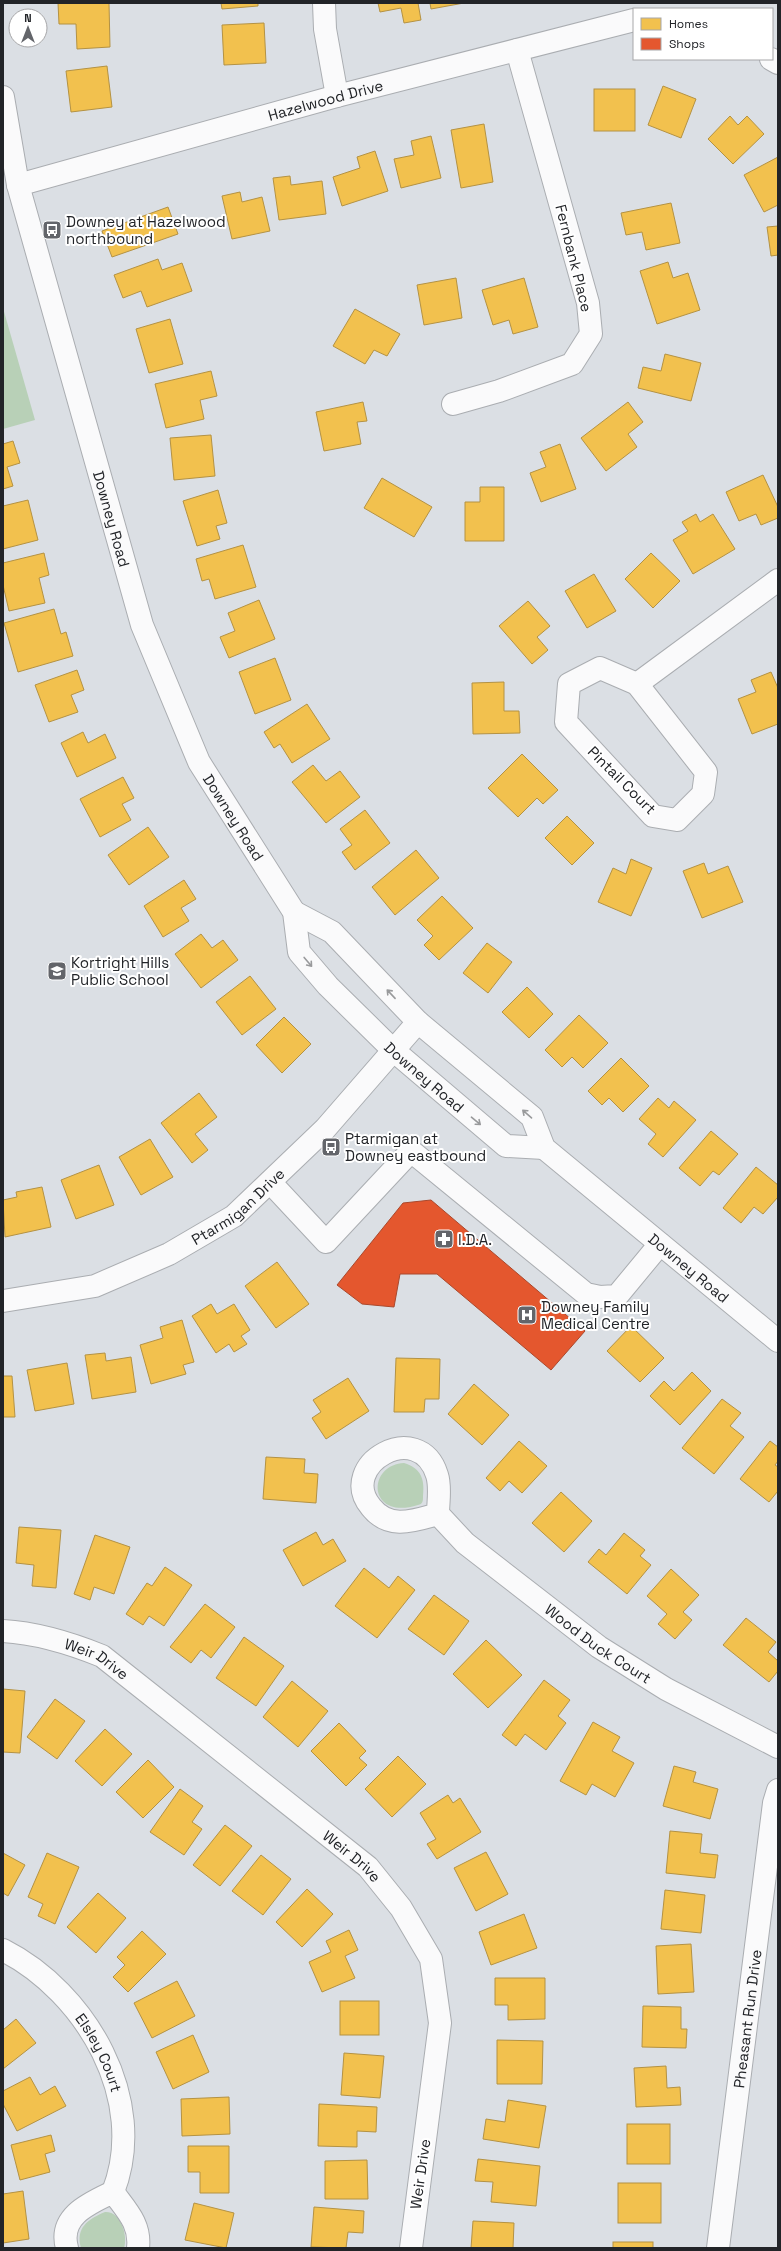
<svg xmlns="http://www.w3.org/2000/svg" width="781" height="2251" viewBox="0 0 781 2251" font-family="'Space Grotesk',sans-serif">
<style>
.green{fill:#b8d0b7}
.homes{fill:#f2c14e;stroke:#b49243}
.shops{fill:#e4572e;stroke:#aa482c}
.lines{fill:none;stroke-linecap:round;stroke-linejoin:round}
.minor-casing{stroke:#aaadb1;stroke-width:24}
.major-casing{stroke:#aaadb1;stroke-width:24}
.minor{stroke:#fafafb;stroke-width:22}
.major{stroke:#fafafb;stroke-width:22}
.oneway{stroke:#999a9c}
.labels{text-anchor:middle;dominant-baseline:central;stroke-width:4;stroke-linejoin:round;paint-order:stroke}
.street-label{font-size:15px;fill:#222428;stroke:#fff}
.poi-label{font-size:15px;fill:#222428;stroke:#fff;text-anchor:start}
</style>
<rect width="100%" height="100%" fill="#dbdfe4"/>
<!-- green -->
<g class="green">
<path d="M 3,308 L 35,420 L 3,429 Z"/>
<path d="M 404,1463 C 421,1468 425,1479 423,1496 C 423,1501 423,1504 418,1505 C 368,1521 366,1465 404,1463 Z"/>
<path d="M 105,2212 C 121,2211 128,2236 124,2248 L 81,2248 C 75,2228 88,2219 105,2212 Z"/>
</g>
<!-- homes -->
<g class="homes">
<path d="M 58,3 L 109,3 L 110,47 L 77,49 L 76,24 L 59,24 Z"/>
<path d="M 221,3 L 258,3 L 258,6 L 222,9 Z"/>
<path d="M 378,3 L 418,3 L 421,20 L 404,23 L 401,8 L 380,12 Z"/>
<path d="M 430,3 L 464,3 L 431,9 Z"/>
<path d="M 264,23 L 266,63 L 224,65 L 222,25 Z"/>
<path d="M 107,66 L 112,107 L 71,112 L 66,71 Z"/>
<path d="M 663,86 L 696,99 L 681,138 L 648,125 Z"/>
<rect x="594" y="89" width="41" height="42"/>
<path d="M 730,116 L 738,125 L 747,116 L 764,134 L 733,164 L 708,139 Z"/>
<path d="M 484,124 L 493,182 L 461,188 L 451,130 Z"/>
<path d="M 431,136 L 441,178 L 401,188 L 394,159 L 414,155 L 411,141 Z"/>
<path d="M 375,151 L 388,191 L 342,206 L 333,177 L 360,168 L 357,157 Z"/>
<path d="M 778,157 L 778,205 L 764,212 L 744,175 Z"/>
<path d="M 290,176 L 291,185 L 322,181 L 326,214 L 279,220 L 273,178 Z"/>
<path d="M 240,192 L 242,202 L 262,197 L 270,231 L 232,239 L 222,196 Z"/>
<path d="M 671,203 L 680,243 L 646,250 L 642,232 L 626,235 L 621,213 Z"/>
<path d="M 168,207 L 178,234 L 112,257 L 102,231 Z"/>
<path d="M 778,226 L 778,255 L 771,256 L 767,227 Z"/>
<path d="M 158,259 L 162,270 L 182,263 L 192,291 L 147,307 L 141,291 L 123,298 L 114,275 Z"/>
<path d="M 668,262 L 673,278 L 688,273 L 700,310 L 657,324 L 640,271 Z"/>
<path d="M 456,278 L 462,318 L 424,325 L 417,285 Z"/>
<path d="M 524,278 L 538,327 L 513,334 L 509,320 L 493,325 L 482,290 Z"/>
<path d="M 355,309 L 400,334 L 387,356 L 374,350 L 365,364 L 333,346 Z"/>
<path d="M 170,319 L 183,364 L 149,373 L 136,329 Z"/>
<path d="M 665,354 L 701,363 L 691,401 L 638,388 L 643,367 L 661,371 Z"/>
<path d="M 211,371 L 217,396 L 200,400 L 204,419 L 166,428 L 155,384 Z"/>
<path d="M 363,402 L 367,421 L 357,422 L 361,444 L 324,451 L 316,412 Z"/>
<path d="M 628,402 L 643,422 L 628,434 L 637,447 L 606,471 L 581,438 Z"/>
<path d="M 211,435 L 215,476 L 174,480 L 170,438 Z"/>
<path d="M 13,441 L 20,463 L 7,467 L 13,486 L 3,489 L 3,444 Z"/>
<path d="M 560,444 L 576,489 L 541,502 L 530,473 L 546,467 L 540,452 Z"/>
<path d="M 763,475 L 778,507 L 778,518 L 761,525 L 756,514 L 739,521 L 726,492 Z"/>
<path d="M 382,478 L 432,507 L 414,537 L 364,508 Z"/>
<path d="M 480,487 L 504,487 L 504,541 L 465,541 L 465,502 L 480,502 Z"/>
<path d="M 218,490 L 227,523 L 216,526 L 220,539 L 197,546 L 183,501 Z"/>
<path d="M 28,500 L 38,540 L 3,549 L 3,506 Z"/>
<path d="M 696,514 L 700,522 L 713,514 L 735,549 L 693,574 L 673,540 L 688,531 L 682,522 Z"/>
<path d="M 243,545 L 256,587 L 215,599 L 209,579 L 202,581 L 196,559 Z"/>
<path d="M 44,553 L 49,575 L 39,578 L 45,603 L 9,611 L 3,585 L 3,563 Z"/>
<path d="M 651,553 L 680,581 L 653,608 L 625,579 Z"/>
<path d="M 594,574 L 616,611 L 587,628 L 565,591 Z"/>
<path d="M 259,600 L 275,639 L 229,658 L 220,637 L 235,631 L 228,613 Z"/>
<path d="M 528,601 L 550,626 L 537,637 L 548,650 L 532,664 L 499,626 Z"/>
<path d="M 54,609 L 61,634 L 66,632 L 73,656 L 18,672 L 4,623 Z"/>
<path d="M 275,658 L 291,700 L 255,714 L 239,672 Z"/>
<path d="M 77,670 L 84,690 L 71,695 L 78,712 L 49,722 L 35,685 Z"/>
<path d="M 771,672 L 778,688 L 778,724 L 752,734 L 738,699 L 756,692 L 751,680 Z"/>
<path d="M 504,682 L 504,711 L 519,711 L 520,733 L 473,734 L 472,683 Z"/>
<path d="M 307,704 L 330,739 L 292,763 L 280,744 L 274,748 L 264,732 Z"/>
<path d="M 83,732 L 88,743 L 105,734 L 116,758 L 77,777 L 61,743 Z"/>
<path d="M 522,754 L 558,790 L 543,804 L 537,798 L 518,817 L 488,788 Z"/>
<path d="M 313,765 L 326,781 L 340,771 L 360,797 L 326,823 L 292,782 Z"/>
<path d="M 123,777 L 134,798 L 122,804 L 131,820 L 100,837 L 80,799 Z"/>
<path d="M 365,810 L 390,843 L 355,870 L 342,852 L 352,845 L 340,829 Z"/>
<path d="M 567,816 L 594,843 L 572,865 L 545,838 Z"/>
<path d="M 148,827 L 169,857 L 129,885 L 108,855 Z"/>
<path d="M 416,850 L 439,878 L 395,915 L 372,887 Z"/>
<path d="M 631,859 L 652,868 L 631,916 L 598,902 L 613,868 L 626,874 Z"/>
<path d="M 704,863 L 708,874 L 728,866 L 743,902 L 702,918 L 683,871 Z"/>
<path d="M 184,880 L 196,899 L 181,908 L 189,921 L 163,937 L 144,906 Z"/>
<path d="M 442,896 L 473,928 L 439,960 L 424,945 L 433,936 L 417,920 Z"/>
<path d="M 201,934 L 212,948 L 223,940 L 238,960 L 201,988 L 175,954 Z"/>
<path d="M 487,943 L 512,962 L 488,993 L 463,973 Z"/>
<path d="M 250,976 L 276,1009 L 242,1035 L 216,1002 Z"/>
<path d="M 527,987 L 553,1014 L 529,1038 L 502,1012 Z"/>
<path d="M 579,1015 L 608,1043 L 583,1068 L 572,1057 L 562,1067 L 545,1050 Z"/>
<path d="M 284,1017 L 311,1044 L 282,1073 L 256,1045 Z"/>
<path d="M 621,1058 L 649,1086 L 623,1112 L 609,1098 L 602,1105 L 588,1091 Z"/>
<path d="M 199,1093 L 217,1117 L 195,1134 L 208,1150 L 192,1163 L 161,1123 Z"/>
<path d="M 658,1098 L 669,1108 L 674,1101 L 696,1120 L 663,1157 L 648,1144 L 656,1134 L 639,1119 Z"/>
<path d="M 711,1131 L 738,1154 L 719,1175 L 713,1171 L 700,1186 L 679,1168 Z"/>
<path d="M 150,1139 L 173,1177 L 141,1195 L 119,1157 Z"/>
<path d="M 99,1165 L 114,1205 L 76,1219 L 61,1180 Z"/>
<path d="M 756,1167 L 778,1185 L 778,1197 L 763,1214 L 754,1207 L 741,1223 L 723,1208 Z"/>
<path d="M 42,1187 L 51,1227 L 5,1237 L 3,1200 L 17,1197 L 16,1192 Z"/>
<path d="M 277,1262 L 309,1304 L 276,1328 L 245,1286 Z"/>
<path d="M 211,1304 L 217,1314 L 234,1304 L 250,1330 L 241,1336 L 247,1344 L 234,1352 L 229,1344 L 216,1353 L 192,1316 Z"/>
<path d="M 182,1320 L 194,1362 L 183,1365 L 186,1374 L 151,1384 L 140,1345 L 163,1338 L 160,1327 Z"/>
<path d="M 631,1326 L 664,1358 L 640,1382 L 607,1351 Z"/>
<path d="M 105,1353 L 106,1361 L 131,1357 L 136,1392 L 92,1399 L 85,1355 Z"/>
<path d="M 396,1358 L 440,1359 L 439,1399 L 425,1399 L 424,1412 L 394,1412 Z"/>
<path d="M 67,1363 L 74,1404 L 35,1411 L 27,1370 Z"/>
<path d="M 692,1372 L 711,1391 L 680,1425 L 650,1396 L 664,1381 L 674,1391 Z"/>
<path d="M 3,1376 L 12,1376 L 15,1417 L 3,1417 Z"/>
<path d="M 348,1378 L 369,1411 L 326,1439 L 312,1418 L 321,1412 L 313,1400 Z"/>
<path d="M 474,1384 L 509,1415 L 482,1445 L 448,1414 Z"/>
<path d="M 722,1399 L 741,1413 L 730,1426 L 744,1437 L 714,1474 L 682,1448 Z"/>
<path d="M 519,1441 L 547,1466 L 522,1493 L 509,1481 L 500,1491 L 486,1478 Z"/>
<path d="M 770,1441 L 778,1447 L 778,1461 L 775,1465 L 778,1467 L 778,1491 L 769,1502 L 740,1479 Z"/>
<path d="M 266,1457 L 305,1459 L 304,1473 L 318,1474 L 316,1503 L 263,1499 Z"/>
<path d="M 561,1492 L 592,1521 L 564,1552 L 532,1523 Z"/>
<path d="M 19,1527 L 61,1530 L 56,1588 L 32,1586 L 34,1565 L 16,1563 Z"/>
<path d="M 316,1532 L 323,1545 L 333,1539 L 346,1561 L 303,1586 L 283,1550 Z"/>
<path d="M 624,1533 L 645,1550 L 640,1556 L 651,1565 L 627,1594 L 588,1562 L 599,1549 L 606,1555 Z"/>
<path d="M 95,1535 L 130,1547 L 114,1594 L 94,1587 L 90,1600 L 74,1594 Z"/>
<path d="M 165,1567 L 192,1585 L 164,1626 L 149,1616 L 143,1625 L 126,1614 L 147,1583 L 152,1586 Z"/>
<path d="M 364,1568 L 389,1588 L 398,1576 L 415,1590 L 377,1638 L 335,1606 Z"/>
<path d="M 671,1569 L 699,1595 L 683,1612 L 692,1620 L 675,1639 L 658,1624 L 667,1614 L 647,1596 Z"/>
<path d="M 434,1595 L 469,1621 L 444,1655 L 408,1629 Z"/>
<path d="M 205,1604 L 235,1627 L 211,1658 L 201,1650 L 191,1663 L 170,1647 Z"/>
<path d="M 746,1618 L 776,1642 L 768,1652 L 778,1661 L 778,1671 L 769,1682 L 723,1645 Z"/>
<path d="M 244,1637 L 284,1666 L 256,1706 L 216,1678 Z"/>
<path d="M 486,1640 L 522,1675 L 488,1708 L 453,1674 Z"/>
<path d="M 544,1680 L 570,1700 L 558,1716 L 566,1723 L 546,1750 L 525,1734 L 516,1746 L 502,1735 Z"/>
<path d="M 292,1681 L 328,1711 L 298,1747 L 263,1717 Z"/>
<path d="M 3,1689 L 25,1691 L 20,1753 L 3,1752 Z"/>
<path d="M 55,1699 L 85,1721 L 57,1759 L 27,1737 Z"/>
<path d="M 593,1722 L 620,1737 L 612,1751 L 634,1763 L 615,1797 L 592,1784 L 586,1795 L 560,1781 Z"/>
<path d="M 339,1723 L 366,1751 L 359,1758 L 367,1765 L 346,1786 L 311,1751 Z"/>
<path d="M 105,1729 L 132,1754 L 102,1786 L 75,1761 Z"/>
<path d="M 398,1756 L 426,1784 L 392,1817 L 365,1789 Z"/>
<path d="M 148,1760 L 174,1787 L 143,1818 L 116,1792 Z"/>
<path d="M 674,1766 L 696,1772 L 693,1782 L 718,1789 L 710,1819 L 663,1806 Z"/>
<path d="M 180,1789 L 203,1806 L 192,1822 L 202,1829 L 184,1855 L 150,1832 Z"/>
<path d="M 448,1795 L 453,1803 L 460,1798 L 481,1832 L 437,1859 L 427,1844 L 436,1839 L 420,1813 Z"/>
<path d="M 225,1825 L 252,1846 L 220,1886 L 193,1865 Z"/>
<path d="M 670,1831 L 702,1834 L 700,1853 L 718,1855 L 715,1878 L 666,1873 Z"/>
<path d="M 486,1852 L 508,1894 L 476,1911 L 454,1868 Z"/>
<path d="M 3,1853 L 25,1865 L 8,1896 L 3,1893 Z"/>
<path d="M 47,1853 L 79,1867 L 55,1924 L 38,1916 L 43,1904 L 28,1897 Z"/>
<path d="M 261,1855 L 291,1879 L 263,1915 L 232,1891 Z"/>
<path d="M 307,1889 L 333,1914 L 302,1947 L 276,1922 Z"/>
<path d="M 665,1890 L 705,1895 L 701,1933 L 661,1929 Z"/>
<path d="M 98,1893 L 126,1918 L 96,1953 L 67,1927 Z"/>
<path d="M 524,1914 L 537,1948 L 491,1965 L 479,1932 Z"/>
<path d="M 349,1930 L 358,1950 L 345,1956 L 355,1978 L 322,1992 L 309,1962 L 331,1952 L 326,1941 Z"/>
<path d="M 142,1931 L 166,1954 L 128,1992 L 113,1977 L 125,1965 L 117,1957 Z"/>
<path d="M 691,1944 L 694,1992 L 658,1994 L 656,1946 Z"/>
<path d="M 495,1978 L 545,1978 L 545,2019 L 508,2020 L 508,2005 L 495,2005 Z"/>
<path d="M 177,1981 L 195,2016 L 152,2038 L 134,2003 Z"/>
<rect x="340" y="2001" width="39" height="34"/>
<path d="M 643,2006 L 681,2007 L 681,2029 L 687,2029 L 686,2048 L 642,2047 Z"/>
<path d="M 16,2019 L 36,2043 L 3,2069 L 3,2030 Z"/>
<path d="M 193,2035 L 209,2072 L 173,2089 L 156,2052 Z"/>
<path d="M 497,2040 L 543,2041 L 542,2084 L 497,2084 Z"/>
<path d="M 344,2053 L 384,2056 L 380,2098 L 341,2095 Z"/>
<path d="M 666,2066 L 667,2088 L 680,2087 L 681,2105 L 636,2107 L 634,2068 Z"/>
<path d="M 30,2077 L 40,2095 L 55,2086 L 66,2106 L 17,2131 L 3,2104 L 3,2091 Z"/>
<path d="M 229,2097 L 230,2134 L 182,2136 L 181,2099 Z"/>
<path d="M 508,2100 L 546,2106 L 539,2148 L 483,2139 L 486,2119 L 505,2122 Z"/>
<path d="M 319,2104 L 377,2107 L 376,2132 L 357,2131 L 357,2147 L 318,2146 Z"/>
<rect x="627" y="2124" width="43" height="40"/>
<path d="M 51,2135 L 55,2151 L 45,2154 L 50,2172 L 20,2180 L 11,2145 Z"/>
<path d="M 188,2146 L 229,2146 L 229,2193 L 200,2193 L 200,2172 L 188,2172 Z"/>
<path d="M 478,2159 L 540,2166 L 536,2206 L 491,2202 L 493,2182 L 475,2181 Z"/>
<path d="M 367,2160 L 368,2199 L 325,2199 L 325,2161 Z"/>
<rect x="618" y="2183" width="43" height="40"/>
<path d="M 23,2191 L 29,2239 L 3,2243 L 3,2194 Z"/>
<path d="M 194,2203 L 234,2213 L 226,2248 L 185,2240 Z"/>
<path d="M 314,2207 L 364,2211 L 363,2233 L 348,2232 L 346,2248 L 311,2247 Z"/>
<path d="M 473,2221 L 514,2223 L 513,2248 L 471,2248 Z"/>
<rect x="613" y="2242" width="40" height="6"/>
</g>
<!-- shops -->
<path class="shops" d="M 431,1200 L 585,1331 L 551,1370 L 437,1274 L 400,1274 L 394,1307 L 362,1304 L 337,1285 L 403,1203 Z"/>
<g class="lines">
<defs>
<g id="minor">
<path d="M 324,3 L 325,29 L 337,96"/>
<path d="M 771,59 L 778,63"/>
<path id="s1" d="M 18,185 L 337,96 L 634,20"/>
<path d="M 453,404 L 499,391 L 572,364 L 591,334 L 588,303 L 517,50"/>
<path d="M 600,668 L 637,684 L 706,772 L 703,794 L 677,820 L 653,816 L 566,722 L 569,684 Z"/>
<path d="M 637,684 L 778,580"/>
<path d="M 270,1182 L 326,1242 L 411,1151 L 586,1294 L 600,1297 L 617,1296 L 660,1244"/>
<path id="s2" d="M 3,1301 L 95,1286 L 169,1254 L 234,1216 L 325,1129 L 418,1022"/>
<path id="s3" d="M 438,1514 C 413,1521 389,1530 371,1507 C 336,1465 419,1417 437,1475 C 441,1487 438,1502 438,1514 L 465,1543 L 599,1647 L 666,1689 L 778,1747"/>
<path id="s4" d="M 3,1631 C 38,1633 70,1643 102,1656 L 368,1867 L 401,1908 L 431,1959 L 440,2023 L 411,2248"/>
<path id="s5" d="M 3,1950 C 86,1992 149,2100 113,2192"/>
<path d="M 67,2248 C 58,2216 90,2203 113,2192 C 126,2210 141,2224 138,2248"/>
<path id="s6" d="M 718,2248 L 774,1803 L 778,1790"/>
</g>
<g id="major">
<path id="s7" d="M 3,97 L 18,185 L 142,625 L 199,762 L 294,912 L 299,952 L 328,986 L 393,1050 L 506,1146 L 544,1148"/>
<path id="s8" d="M 294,912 L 332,932 L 418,1022 L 532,1117 L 544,1148 L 778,1341"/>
</g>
</defs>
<!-- minor casing -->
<use href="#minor" class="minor-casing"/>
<!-- major casing -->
<use href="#major" class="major-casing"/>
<!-- minor -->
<use href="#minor" class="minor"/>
<!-- major -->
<use href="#major" class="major"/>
</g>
<!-- one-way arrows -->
<defs><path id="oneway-shaft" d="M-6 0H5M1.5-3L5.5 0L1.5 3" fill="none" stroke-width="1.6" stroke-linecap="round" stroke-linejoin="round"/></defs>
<g class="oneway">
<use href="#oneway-shaft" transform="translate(308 962) rotate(50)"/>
<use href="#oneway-shaft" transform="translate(391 994) rotate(-133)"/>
<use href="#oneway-shaft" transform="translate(527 1114) rotate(-139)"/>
<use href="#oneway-shaft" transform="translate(476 1121) rotate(40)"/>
</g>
<!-- icons -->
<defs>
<symbol id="bus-square" viewBox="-11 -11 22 22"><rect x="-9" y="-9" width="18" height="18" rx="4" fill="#63656a" stroke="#fff"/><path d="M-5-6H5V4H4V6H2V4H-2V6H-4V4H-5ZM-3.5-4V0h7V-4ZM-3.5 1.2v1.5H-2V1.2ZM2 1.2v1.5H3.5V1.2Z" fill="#fff"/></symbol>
<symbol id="school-square" viewBox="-11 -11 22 22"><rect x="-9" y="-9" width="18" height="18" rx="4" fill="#63656a" stroke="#fff"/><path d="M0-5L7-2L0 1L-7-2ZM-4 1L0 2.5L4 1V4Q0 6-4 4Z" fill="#fff"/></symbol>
<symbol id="pharmacy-square" viewBox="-11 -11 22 22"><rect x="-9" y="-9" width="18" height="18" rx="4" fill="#63656a" stroke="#fff"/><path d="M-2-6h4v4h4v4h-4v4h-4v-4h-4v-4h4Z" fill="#fff"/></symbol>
<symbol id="hospital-square" viewBox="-11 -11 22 22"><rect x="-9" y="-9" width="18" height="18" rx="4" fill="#63656a" stroke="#fff"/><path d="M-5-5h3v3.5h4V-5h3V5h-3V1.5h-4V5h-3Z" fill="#fff"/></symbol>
</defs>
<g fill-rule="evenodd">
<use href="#bus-square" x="41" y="219" width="22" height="22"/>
<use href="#school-square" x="46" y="960" width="22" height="22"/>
<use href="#bus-square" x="320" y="1136" width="22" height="22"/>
<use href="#pharmacy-square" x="433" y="1228" width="22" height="22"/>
<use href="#hospital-square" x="516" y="1304" width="22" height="22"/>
</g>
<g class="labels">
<!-- street labels -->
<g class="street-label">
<text stroke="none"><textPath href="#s1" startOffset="319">Hazelwood Drive</textPath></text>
<text transform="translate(574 258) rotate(76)">Fernbank Place</text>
<text stroke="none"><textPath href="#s7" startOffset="436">Downey Road</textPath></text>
<text transform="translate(622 780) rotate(45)">Pintail Court</text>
<text stroke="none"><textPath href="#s7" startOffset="760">Downey Road</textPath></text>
<text stroke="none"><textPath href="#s7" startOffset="1090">Downey Road</textPath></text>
<text stroke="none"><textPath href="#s2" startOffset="258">Ptarmigan Drive</textPath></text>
<text stroke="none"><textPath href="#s8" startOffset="537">Downey Road</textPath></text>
<text stroke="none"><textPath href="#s3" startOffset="449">Wood Duck Court</textPath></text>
<text stroke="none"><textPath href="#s4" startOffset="99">Weir Drive</textPath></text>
<text stroke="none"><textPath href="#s4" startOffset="423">Weir Drive</textPath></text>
<text stroke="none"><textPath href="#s6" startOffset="231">Pheasant Run Drive</textPath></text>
<text stroke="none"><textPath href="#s5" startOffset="144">Elsley Court</textPath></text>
<text transform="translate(420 2174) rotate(-82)">Weir Drive</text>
</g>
<!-- poi labels -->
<g class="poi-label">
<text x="66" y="221">Downey at Hazelwood<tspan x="66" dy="17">northbound</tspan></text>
<text x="71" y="962">Kortright Hills<tspan x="71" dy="17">Public School</tspan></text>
<text x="345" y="1138">Ptarmigan at<tspan x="345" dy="17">Downey eastbound</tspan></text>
<text x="458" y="1239">I.D.A.</text>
<text x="541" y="1306">Downey Family<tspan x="541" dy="17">Medical Centre</tspan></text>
</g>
</g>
<!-- border -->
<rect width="781" height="2251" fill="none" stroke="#222428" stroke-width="8"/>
<!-- legend -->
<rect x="633" y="8" width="140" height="52" fill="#ffffff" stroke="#a7a7a9"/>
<rect x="641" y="18" width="20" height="12" fill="#f2c14e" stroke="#a7a7a9"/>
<text x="669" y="28" font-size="12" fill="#222428">Homes</text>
<rect x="641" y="38" width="20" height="12" fill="#e4572e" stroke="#a7a7a9"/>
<text x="669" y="48" font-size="12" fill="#222428">Shops</text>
<!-- north arrow -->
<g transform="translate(28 28)"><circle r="19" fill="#ffffff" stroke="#a7a7a9"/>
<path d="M0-3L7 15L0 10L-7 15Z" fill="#63656a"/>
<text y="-6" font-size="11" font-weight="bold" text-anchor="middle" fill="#222428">N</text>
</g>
</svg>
